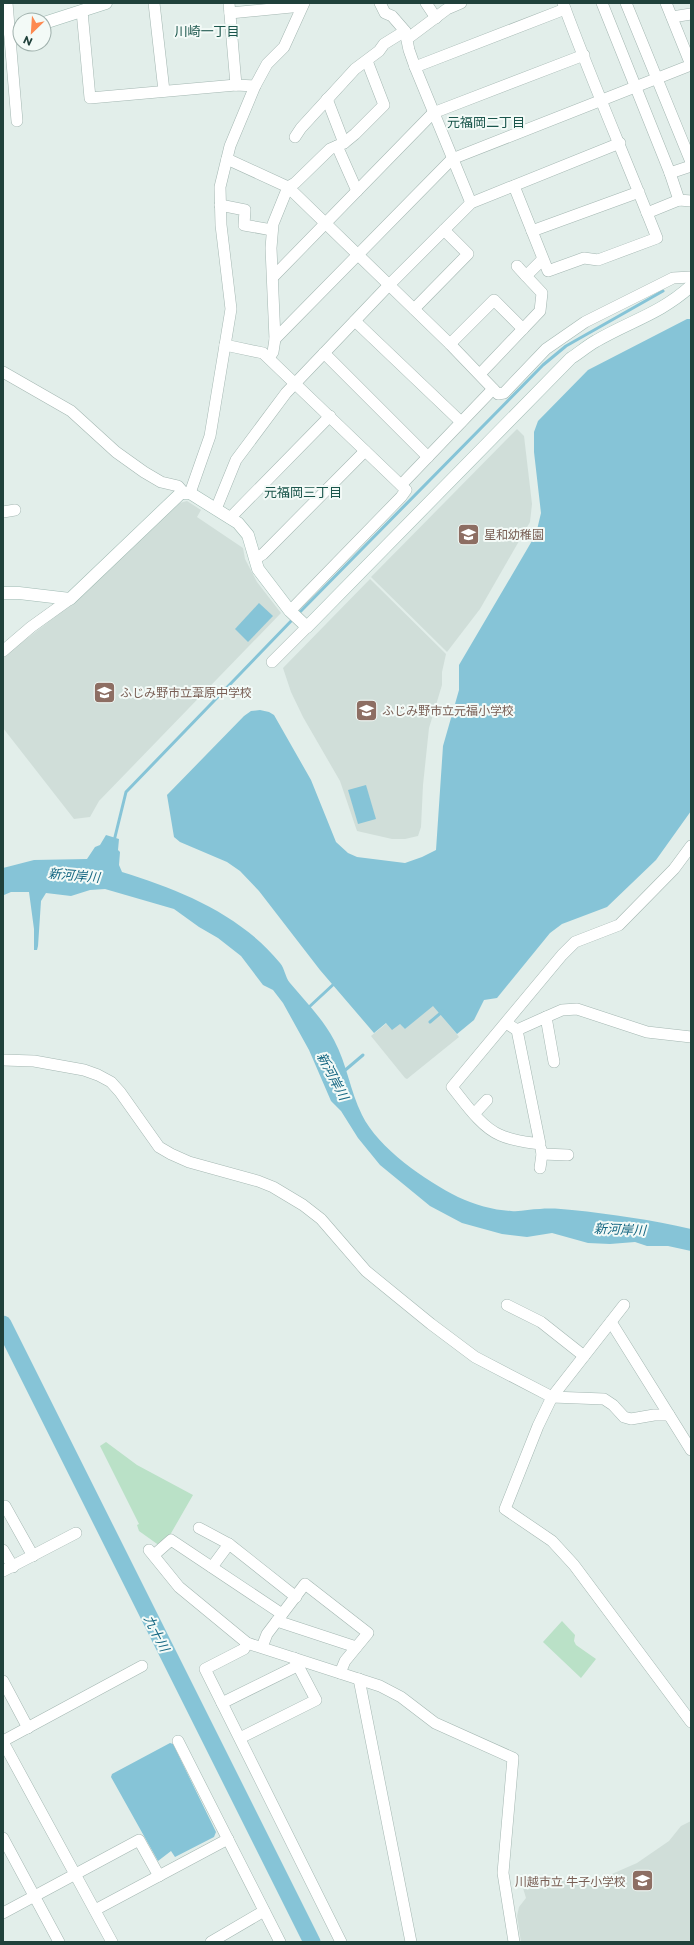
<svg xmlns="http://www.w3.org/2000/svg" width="694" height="1945" viewBox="0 0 694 1945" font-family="Montserrat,'Noto Sans JP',sans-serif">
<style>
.built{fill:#d0ded9}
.green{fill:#bae1c7}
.water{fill:#86c4d7}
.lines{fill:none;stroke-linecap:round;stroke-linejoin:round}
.stream{stroke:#86c4d7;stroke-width:3}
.river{stroke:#86c4d7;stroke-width:17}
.street-casing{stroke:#a4b7b2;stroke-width:12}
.secondary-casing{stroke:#a0bab3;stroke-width:13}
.street{stroke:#fff;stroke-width:11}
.secondary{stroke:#fff;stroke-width:12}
.labels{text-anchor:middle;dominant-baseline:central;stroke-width:4;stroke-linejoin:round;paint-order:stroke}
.education-label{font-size:12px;fill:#785e54;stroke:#f3faf7;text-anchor:start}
.neighbourhood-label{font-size:13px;fill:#1a554b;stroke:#f3faf7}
.water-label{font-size:13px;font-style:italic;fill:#156782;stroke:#f3faf7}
</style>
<rect width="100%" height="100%" fill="#e2eeea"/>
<!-- built -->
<g class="built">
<path d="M 517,429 L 524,436 L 532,504 L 530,522 L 480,609 L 447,652 L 371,577 Z"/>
<path d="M 187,501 L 201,510 L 197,517 L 243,548 L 245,559 L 257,582 L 281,613 L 99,801 L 90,817 L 74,819 L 3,728 L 3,657 L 60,613 L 176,504 Z"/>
<path d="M 370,579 L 446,654 L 442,672 L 442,685 L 429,728 L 423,785 L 421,827 L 418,836 L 405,839 L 392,839 L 357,831 L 340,781 L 303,717 L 291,692 L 283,668 Z"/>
<path d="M 433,1005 L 459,1037 L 407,1079 L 405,1078 L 371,1036 L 387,1023 L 400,1024 L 405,1029 Z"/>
<path d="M 691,1821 L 691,1942 L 521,1942 L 517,1916 L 519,1907 L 526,1898 L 519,1875 L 538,1879 L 589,1882 L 598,1880 L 637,1863 L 669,1841 L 681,1826 Z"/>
</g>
<!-- green -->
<g class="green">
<path d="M 106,1442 L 137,1465 L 193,1495 L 170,1535 L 160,1546 L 139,1531 L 137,1525 L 139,1524 L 100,1446 Z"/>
<path d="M 562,1621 L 575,1635 L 574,1641 L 576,1645 L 596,1659 L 581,1678 L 543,1642 Z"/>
</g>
<!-- water -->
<g class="water">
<path d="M 687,319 L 691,319 L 691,811 L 656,860 L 607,907 L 562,924 L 550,933 L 497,998 L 484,1000 L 474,1020 L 457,1034 L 433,1006 L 405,1029 L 400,1024 L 392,1030 L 386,1023 L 374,1033 L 320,970 L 259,891 L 240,871 L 227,862 L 180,842 L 174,837 L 167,795 L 244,716 L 251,711 L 260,710 L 269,712 L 274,715 L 311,780 L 336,842 L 348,853 L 357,857 L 405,863 L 422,857 L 436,850 L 443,746 L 459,690 L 459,665 L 536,534 L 541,513 L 534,452 L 534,432 L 538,421 L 588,370 Z"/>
<path d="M 259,603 L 273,616 L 248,642 L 235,629 Z"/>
<path d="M 366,785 L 376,819 L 358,824 L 348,790 Z"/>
<path d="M 106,835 L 119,839 L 118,850 L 120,852 L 119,865 L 122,872 C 180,890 240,914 280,963 C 285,969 285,977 290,983 C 305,1001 323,1019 334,1040 C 347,1064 350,1091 362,1115 C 378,1148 426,1181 458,1197 C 475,1205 493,1210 511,1211 C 521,1212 530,1209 540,1209 C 550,1208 562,1209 572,1210 C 612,1214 652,1220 691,1229 L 691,1251 L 668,1246 L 647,1246 L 635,1242 L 610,1244 L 588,1243 L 552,1233 L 527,1237 L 502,1234 L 462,1223 L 430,1206 L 380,1165 L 358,1138 L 341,1111 L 331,1101 L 309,1050 L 283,1003 L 273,990 L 263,985 L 241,956 L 218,938 L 199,927 L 174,909 L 105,889 L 90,890 L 71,896 L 46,893 L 41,901 L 38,946 L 37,950 L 34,950 L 34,929 L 29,892 L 11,892 L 4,895 L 3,907 L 3,868 L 34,860 L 87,859 L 95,847 L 100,845 Z"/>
<path d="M 170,1743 L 173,1744 L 216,1832 L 214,1837 L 175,1857 L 171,1851 L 158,1861 L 111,1777 L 112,1774 Z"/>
</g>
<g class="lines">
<!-- stream -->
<g class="stream">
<path d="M 298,614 L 543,365 L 566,346 L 663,291"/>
<path d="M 114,841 L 126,792 L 294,618"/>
<path d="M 308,1008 L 336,982"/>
<path d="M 430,1022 L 443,1011"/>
<path d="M 343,1072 L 363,1055"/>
</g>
<!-- river -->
<path class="river" d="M 3,1324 L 312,1942"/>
<defs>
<g id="street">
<path d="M 7,3 L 17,121"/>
<path d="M 154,3 L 164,91"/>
<path d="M 229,3 L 236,85"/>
<path d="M 380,3 L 385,13 L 392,16 L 405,31 L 409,50 L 415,67 L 471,203"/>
<path d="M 426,3 L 436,18"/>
<path d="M 563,3 C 592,82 626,159 657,238 L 598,260 L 584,258 L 548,271 L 532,231 L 639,192"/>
<path d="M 602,3 L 670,173 L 679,200"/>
<path d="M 626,3 L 691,162"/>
<path d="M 82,11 L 90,98 L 236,85 L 255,86"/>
<path d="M 230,13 L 302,6"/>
<path d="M 672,17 L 691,14"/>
<path d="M 407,39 L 447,9 L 461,3"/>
<path d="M 415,67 L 565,9"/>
<path d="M 327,99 L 344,143 L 337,146 L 357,191"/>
<path d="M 295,137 L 301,128 L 355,69 L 379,51 L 384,44 L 405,31"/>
<path d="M 344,143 L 355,134 L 384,105 L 367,61"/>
<path d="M 227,159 L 288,187 L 450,344 L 498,394 L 504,393 L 546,349 L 585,322 L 673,278 L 691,277"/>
<path d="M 670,173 L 691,166"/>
<path d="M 514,186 L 532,231"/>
<path d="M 220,205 L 245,210 L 244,225 L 272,230"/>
<path d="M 647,213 L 679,200 L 691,201"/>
<path d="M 517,266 L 526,276"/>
<path d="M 273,277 L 433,113 L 584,55"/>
<path d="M 414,309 L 468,254 L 444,230"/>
<path d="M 355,321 L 461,422"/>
<path d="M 275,339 L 452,159 L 691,65 L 666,3"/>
<path d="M 450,344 L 494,300 L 523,329"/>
<path d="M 225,345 L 263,353 L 406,490 L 401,497 L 290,611"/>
<path d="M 324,353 L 428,457"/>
<path d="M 269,358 L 273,352 L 275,339 L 271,248 L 273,224 L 288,187 L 295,183 L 330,149 L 337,146"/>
<path d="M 3,372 L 71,411 L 116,452 L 144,472 L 161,482 L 178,486 L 184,493"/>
<path d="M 480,374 L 540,311 L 542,293 L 526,276 L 542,260"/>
<path d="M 401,485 L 493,389"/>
<path d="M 190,493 L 210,436 L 231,309 L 221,225 L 220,187 L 230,146 L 255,86 L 267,64 L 284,47 L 304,3"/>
<path d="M 216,509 L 236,460 L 286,393 L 389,285 L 471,203 L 620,143"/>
<path d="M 3,512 L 15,510"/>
<path d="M 230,518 L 330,416"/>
<path d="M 255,559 L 263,554 L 365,451"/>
<path d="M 3,651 L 31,627 L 70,599"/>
<path d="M 272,662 L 307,627"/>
<path d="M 546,1017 L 562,1010 L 577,1009 L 647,1032 L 691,1037"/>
<path d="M 506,1023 L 517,1030 L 540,1144 C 527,1142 513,1141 500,1135 C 481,1127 465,1103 452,1087 L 562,955 L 575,942 L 619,925 L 674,869 L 691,846"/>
<path d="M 517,1030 L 546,1017 L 554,1062"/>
<path d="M 3,1060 L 34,1061 L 84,1070 L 98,1075 L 111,1082 L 120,1092 L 159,1147 L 171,1154 L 189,1162 L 258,1181 L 273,1187 L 303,1205 L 321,1219 L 366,1271 L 431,1324 L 475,1357 L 552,1397 L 538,1426 L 505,1509 L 552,1541 L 574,1565 L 691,1722"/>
<path d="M 475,1113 L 487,1100"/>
<path d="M 542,1154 L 568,1155"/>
<path d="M 540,1168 L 542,1154 L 541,1149"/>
<path d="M 507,1305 L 541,1322 L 584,1356"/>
<path d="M 611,1322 L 691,1450"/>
<path d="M 552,1397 L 604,1399 L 613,1405 L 624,1417 L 631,1419 L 654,1415 L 669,1415"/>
<path d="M 552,1397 L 624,1305"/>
<path d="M 3,1507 L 5,1506 L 33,1556"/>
<path d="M 199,1528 L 229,1544"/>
<path d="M 3,1550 L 13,1567"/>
<path d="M 149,1550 L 179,1587 L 247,1643 L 380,1686 L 401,1697 L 435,1723 L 513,1758 L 503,1873 L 514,1942"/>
<path d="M 154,1555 L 171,1540 L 282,1614"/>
<path d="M 212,1567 L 229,1544 L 296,1597"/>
<path d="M 3,1571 L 76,1533"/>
<path d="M 277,1621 L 356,1647"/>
<path d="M 247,1643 L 244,1649 L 205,1669 L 341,1942"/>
<path d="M 262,1647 L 267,1634 L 305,1584 L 368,1633 L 345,1661 L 340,1673"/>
<path d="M 359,1679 L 411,1942"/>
<path d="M 3,1681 L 28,1728"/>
<path d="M 222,1703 L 299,1665"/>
<path d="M 240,1738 L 316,1700 L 294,1658"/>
<path d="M 3,1741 L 142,1666"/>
<path d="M 178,1741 L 280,1942"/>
<path d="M 3,1742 L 112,1942"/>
<path d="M 3,1838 L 59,1942"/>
<path d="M 95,1910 L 228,1839"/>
<path d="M 3,1913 L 139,1840 L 159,1876"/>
<path d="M 211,1942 L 264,1911"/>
</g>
<g id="secondary">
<path d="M 44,23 L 106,3"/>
<path d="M 10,33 L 20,31"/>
<path d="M 3,593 L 19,593 L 70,599 L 181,493 L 190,493 L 238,523 L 248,535 L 258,569 L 290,611 L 307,627 L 571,358 C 579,353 587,346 596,341 C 630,321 660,314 691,286"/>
</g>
</defs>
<!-- street casing -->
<use href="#street" class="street-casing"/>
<!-- secondary casing -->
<use href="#secondary" class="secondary-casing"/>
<!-- street -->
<use href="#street" class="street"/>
<!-- secondary -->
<use href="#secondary" class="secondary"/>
</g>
<!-- icons -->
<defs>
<symbol id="school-square" viewBox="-11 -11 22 22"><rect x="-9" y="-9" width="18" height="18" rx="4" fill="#8d6e63" stroke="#f3faf7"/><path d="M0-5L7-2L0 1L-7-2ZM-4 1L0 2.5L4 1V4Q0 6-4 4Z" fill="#fff"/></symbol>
</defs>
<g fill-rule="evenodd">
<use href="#school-square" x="456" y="522" width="25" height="25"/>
<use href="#school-square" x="92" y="680" width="25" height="25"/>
<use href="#school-square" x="354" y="698" width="25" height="25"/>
<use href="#school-square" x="630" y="1868" width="25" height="25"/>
</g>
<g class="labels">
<!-- education labels -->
<g class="education-label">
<text x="484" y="534">星和幼稚園</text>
<text x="120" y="692">ふじみ野市立葦原中学校</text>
<text x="382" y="710">ふじみ野市立元福小学校</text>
<text x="626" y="1881" text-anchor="end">川越市立 牛子小学校</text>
</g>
<!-- neighbourhood labels -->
<g class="neighbourhood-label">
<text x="207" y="31">川崎一丁目</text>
<text x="486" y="122">元福岡二丁目</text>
<text x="303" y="492">元福岡三丁目</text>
</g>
<!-- water labels -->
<g class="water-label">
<text transform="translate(74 875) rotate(5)">新河岸川</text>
<text transform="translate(333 1076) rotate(62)">新河岸川</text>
<text transform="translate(620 1229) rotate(2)">新河岸川</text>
<text transform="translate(157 1633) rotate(63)">九十川</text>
</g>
</g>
<!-- border -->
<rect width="694" height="1945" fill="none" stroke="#20413b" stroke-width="8"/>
<!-- north arrow -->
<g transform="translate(32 32) rotate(205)"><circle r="19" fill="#f3faf7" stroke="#9fb0ac"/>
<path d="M0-3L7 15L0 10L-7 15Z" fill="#fd8951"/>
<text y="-6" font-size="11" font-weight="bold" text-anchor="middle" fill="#20413b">N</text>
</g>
</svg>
